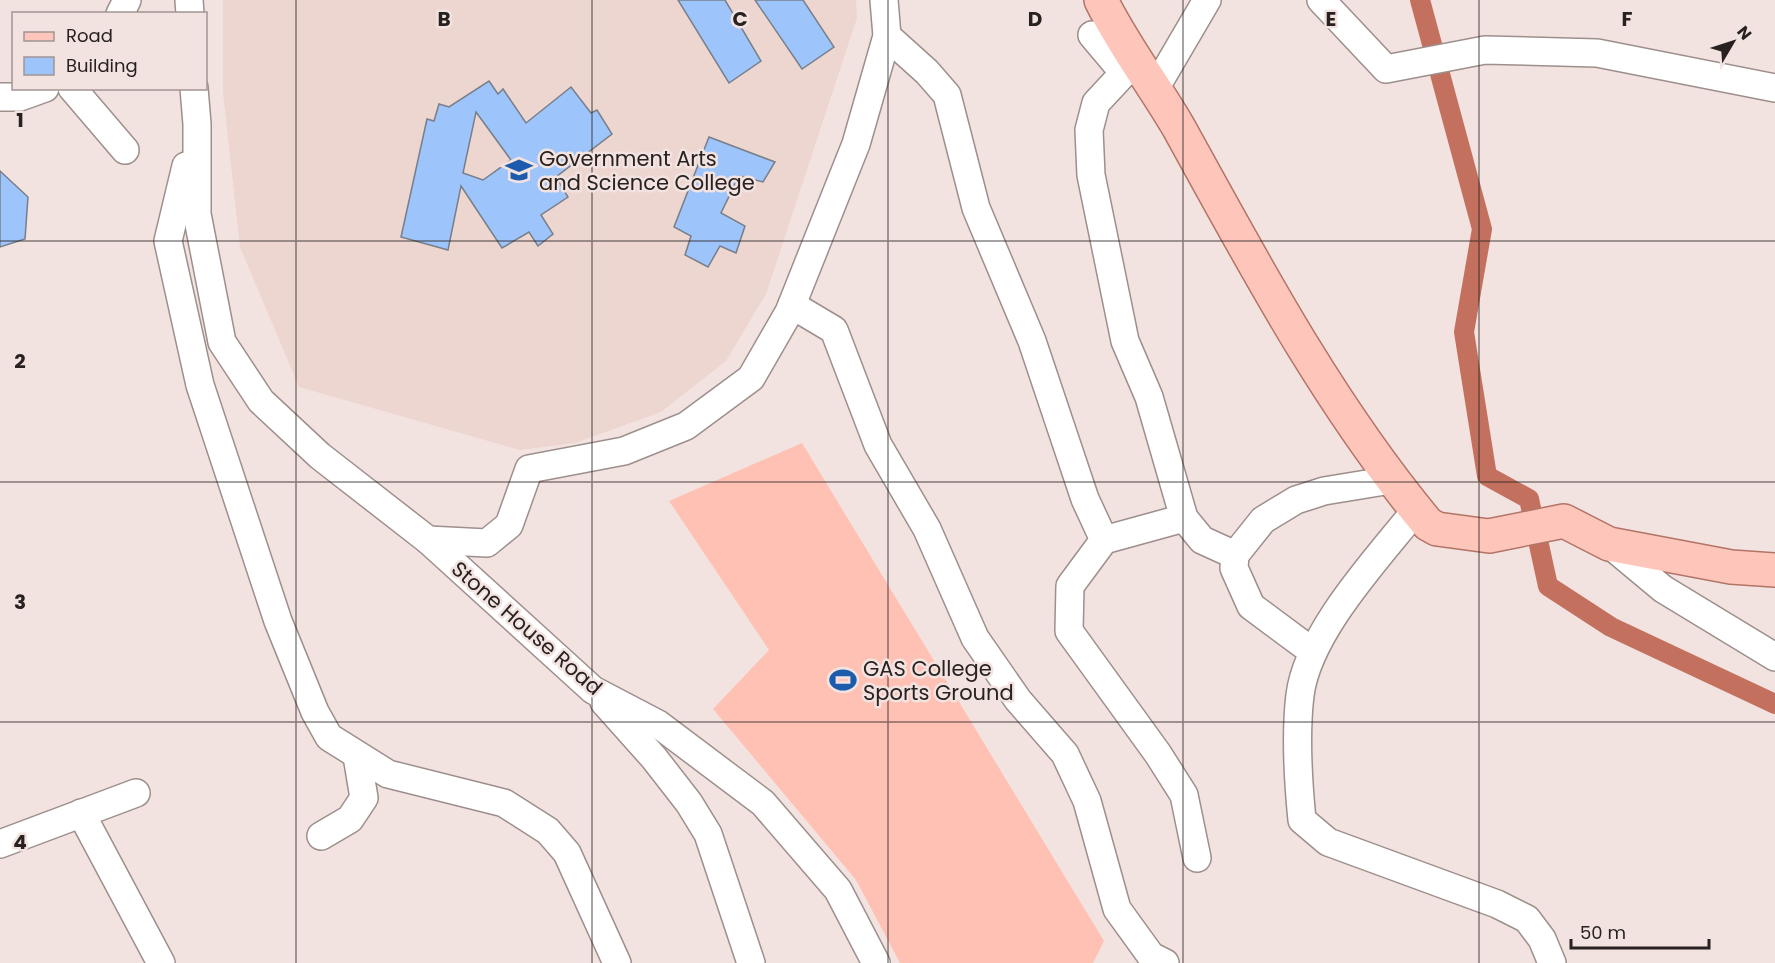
<svg xmlns="http://www.w3.org/2000/svg" width="1775" height="963" viewBox="0 0 1775 963" font-family="Poppins,sans-serif">
<style>
.built{fill:#edd5d0}
.garden{fill:#ffc1b4}
.lines{fill:none;stroke-linecap:round;stroke-linejoin:round}
.canal{stroke:#c4705e;stroke-width:20}
.building{fill:#9dc4fb;stroke:#787f89;stroke-width:1.5;fill-rule:evenodd}
.minor-casing{stroke:#9d8f8b;stroke-width:30}
.major-casing{stroke:#b27466;stroke-width:36}
.minor{stroke:#fff;stroke-width:27}
.major{stroke:#fec6ba;stroke-width:33}
.grid{fill:none;stroke:#272120;stroke-width:1.5;stroke-opacity:0.55}
.labels{text-anchor:middle;dominant-baseline:central;stroke-width:5;stroke-linejoin:round;paint-order:stroke}
.poi-label{font-size:21px;fill:#272120;stroke:#f3e3e0;text-anchor:start}
.street-label{font-size:21px;fill:#272120;stroke:#f3e3e0}
.grid-label{font-size:20px;text-anchor:middle;font-weight:bold;fill:#272120;stroke:#f3e3e0;stroke-width:5;stroke-linejoin:round;paint-order:stroke}
</style>
<rect width="100%" height="100%" fill="#f3e3e0"/>
<!-- built -->
<path class="built" d="M 223,0 L 856,0 L 857,18 L 766,294 L 726,361 L 661,412 L 575,443 L 520,450 L 299,387 L 240,247 L 223,93 Z"/>
<!-- garden -->
<path class="garden" d="M 802,443 L 1104,941 L 1093,963 L 900,963 L 856,880 L 713,709 L 769,650 L 669,501 Z"/>
<g class="lines">
<!-- canal -->
<path class="canal" d="M 1420,0 L 1482,229 L 1464,332 L 1487,476 L 1529,499 L 1548,586 L 1611,627 L 1775,704"/>
</g>
<!-- building -->
<g class="building">
<path d="M 678,0 L 725,0 L 761,61 L 729,83 Z"/>
<path d="M 755,0 L 803,0 L 834,47 L 802,69 Z"/>
<path d="M 489,81 L 498,94 L 503,89 L 526,123 L 571,87 L 591,113 L 597,110 L 612,134 L 556,177 L 568,197 L 541,215 L 553,234 L 538,246 L 529,232 L 502,248 L 461,186 L 448,250 L 401,237 L 427,119 L 434,121 L 439,104 L 449,107 ZM 476,112 L 511,160 L 483,180 L 463,173 Z"/>
<path d="M 709,137 L 775,162 L 763,182 L 739,176 L 721,213 L 745,226 L 736,253 L 720,246 L 708,267 L 685,255 L 691,236 L 674,227 Z"/>
<path d="M 0,171 L 28,197 L 25,239 L 0,247 Z"/>
</g>
<g class="lines">
<defs>
<g id="minor">
<path d="M 189,0 L 190,14"/>
<path d="M 1321,0 L 1386,69 L 1485,50 L 1597,53 L 1775,88"/>
<path d="M 120,14 L 127,0"/>
<path d="M 1092,35 L 1124,73"/>
<path d="M 887,36 L 927,72 L 947,95 L 976,208 L 1032,341 L 1085,499 L 1104,540 L 1070,586 L 1069,631 L 1158,754 L 1184,795 L 1197,858"/>
<path d="M 1137,59 L 1096,103 L 1089,130 L 1091,175 L 1125,341 L 1149,397 L 1184,518 L 1202,540 L 1235,555"/>
<path d="M 1156,87 L 1207,0"/>
<path d="M 72,88 L 125,150"/>
<path d="M 194,88 L 197,124 L 197,214 L 222,342 L 261,401 L 320,456 L 428,540 L 487,543 L 509,525 L 529,469 L 624,451 L 686,426 L 751,378 L 789,312 L 856,144 L 887,36 L 884,0"/>
<path d="M 0,97 L 20,97 L 45,88"/>
<path d="M 186,166 L 168,241 L 200,385 L 278,621 L 315,712 L 329,737 L 388,774 L 504,803 L 548,831 L 567,853 L 617,963"/>
<path d="M 792,305 L 834,330 L 878,445 L 927,529 L 975,638 L 1018,700 L 1065,754 L 1087,801 L 1117,909 L 1151,956 L 1165,963"/>
<path d="M 1416,510 C 1377,559 1308,632 1300,695 C 1295,736 1298,780 1302,820 L 1328,842 L 1497,904 L 1527,919 L 1542,939 L 1552,963"/>
<path d="M 428,540 L 593,690 L 658,724 L 763,803 L 838,890 L 876,963"/>
<path d="M 1104,540 L 1184,518"/>
<path d="M 1609,544 L 1663,589 L 1775,657"/>
<path d="M 1313,652 L 1251,606 L 1234,568 L 1235,555 L 1263,520 L 1296,500 L 1324,491 L 1391,480"/>
<path d="M 604,702 L 654,758 L 689,803 L 708,834 L 751,963"/>
<path d="M 81,813 L 161,963"/>
<path d="M 321,836 L 350,819 L 364,798 L 357,756"/>
<path d="M 0,844 L 136,793"/>
</g>
<path id="major" d="M 1101,0 C 1123,45 1154,85 1179,128 C 1254,264 1328,404 1428,524 L 1437,529 L 1489,536 L 1564,521 L 1609,544 L 1731,567 L 1775,570"/>
</defs>
<!-- minor casing -->
<use href="#minor" class="minor-casing"/>
<!-- major casing -->
<use href="#major" class="major-casing"/>
<!-- minor -->
<use href="#minor" class="minor"/>
<!-- major -->
<use href="#major" class="major"/>
</g>
<!-- grid -->
<path class="grid" d="M 296,0 L 296,963M 592,0 L 592,963M 888,0 L 888,963M 1183,0 L 1183,963M 1479,0 L 1479,963M 0,241 L 1775,241M 0,482 L 1775,482M 0,722 L 1775,722"/>
<!-- icons -->
<defs>
<symbol id="university-bare" viewBox="-9 -9 18 18"><path d="M0-5L7-2L0 1L-7-2ZM-4 1L0 2.5L4 1V4Q0 6-4 4Z" fill="#1d5bac" stroke="#f3e3e0" stroke-width="2.5" paint-order="stroke"/></symbol>
<symbol id="stadium-bare" viewBox="-9 -9 18 18"><path d="M0-5a6.5 5 0 1 0 0 10a6.5 5 0 1 0 0-10ZM-3.5-1.8h7v3.6h-7Z" fill="#1d5bac" stroke="#f3e3e0" stroke-width="2.5" paint-order="stroke"/></symbol>
</defs>
<g fill-rule="evenodd">
<use href="#university-bare" x="500" y="151" width="38" height="38"/>
<use href="#stadium-bare" x="824" y="661" width="38" height="38"/>
</g>
<g class="labels">
<!-- poi labels -->
<g class="poi-label">
<text x="539" y="158">Government Arts<tspan x="539" dy="24">and Science College</tspan></text>
<text x="863" y="668">GAS College<tspan x="863" dy="24">Sports Ground</tspan></text>
</g>
<!-- street labels -->
<g class="street-label">
<text transform="translate(527 628) rotate(41)">Stone House Road</text>
</g>
</g>
<g class="grid-label">
<text x="444" y="26">B</text>
<text x="740" y="26">C</text>
<text x="1035" y="26">D</text>
<text x="1331" y="26">E</text>
<text x="1627" y="26">F</text>
<text x="20" y="127">1</text>
<text x="20" y="368">2</text>
<text x="20" y="609">3</text>
<text x="20" y="849">4</text>
</g>
<!-- legend -->
<rect x="12" y="12" width="195" height="78" fill="#f3e3e0" stroke="#a19593" stroke-width="1.5"/>
<rect x="24" y="32" width="30" height="9" fill="#fec6ba" stroke="#a19593" stroke-width="1.5"/>
<text x="66" y="42" font-size="18" fill="#272120">Road</text>
<rect x="24" y="57" width="30" height="18" fill="#9dc4fb" stroke="#a19593" stroke-width="1.5"/>
<text x="66" y="72" font-size="18" fill="#272120">Building</text>
<!-- north arrow -->
<g transform="translate(1733 42) rotate(51)" stroke="#f3e3e0" stroke-width="4.5" paint-order="stroke">
<path d="M0-4.5L10 22L0 15L-10 22Z" fill="#272120"/>
<text y="-9" font-size="16" font-weight="bold" text-anchor="middle" fill="#272120">N</text>
</g>
<!-- scale -->
<path d="M1571 939v9h138v-9" fill="none" stroke="#272120" stroke-width="3"/>
<text x="1580" y="939" font-size="18" fill="#272120" stroke="#f3e3e0" stroke-width="4.5" paint-order="stroke">50 m</text>
</svg>
